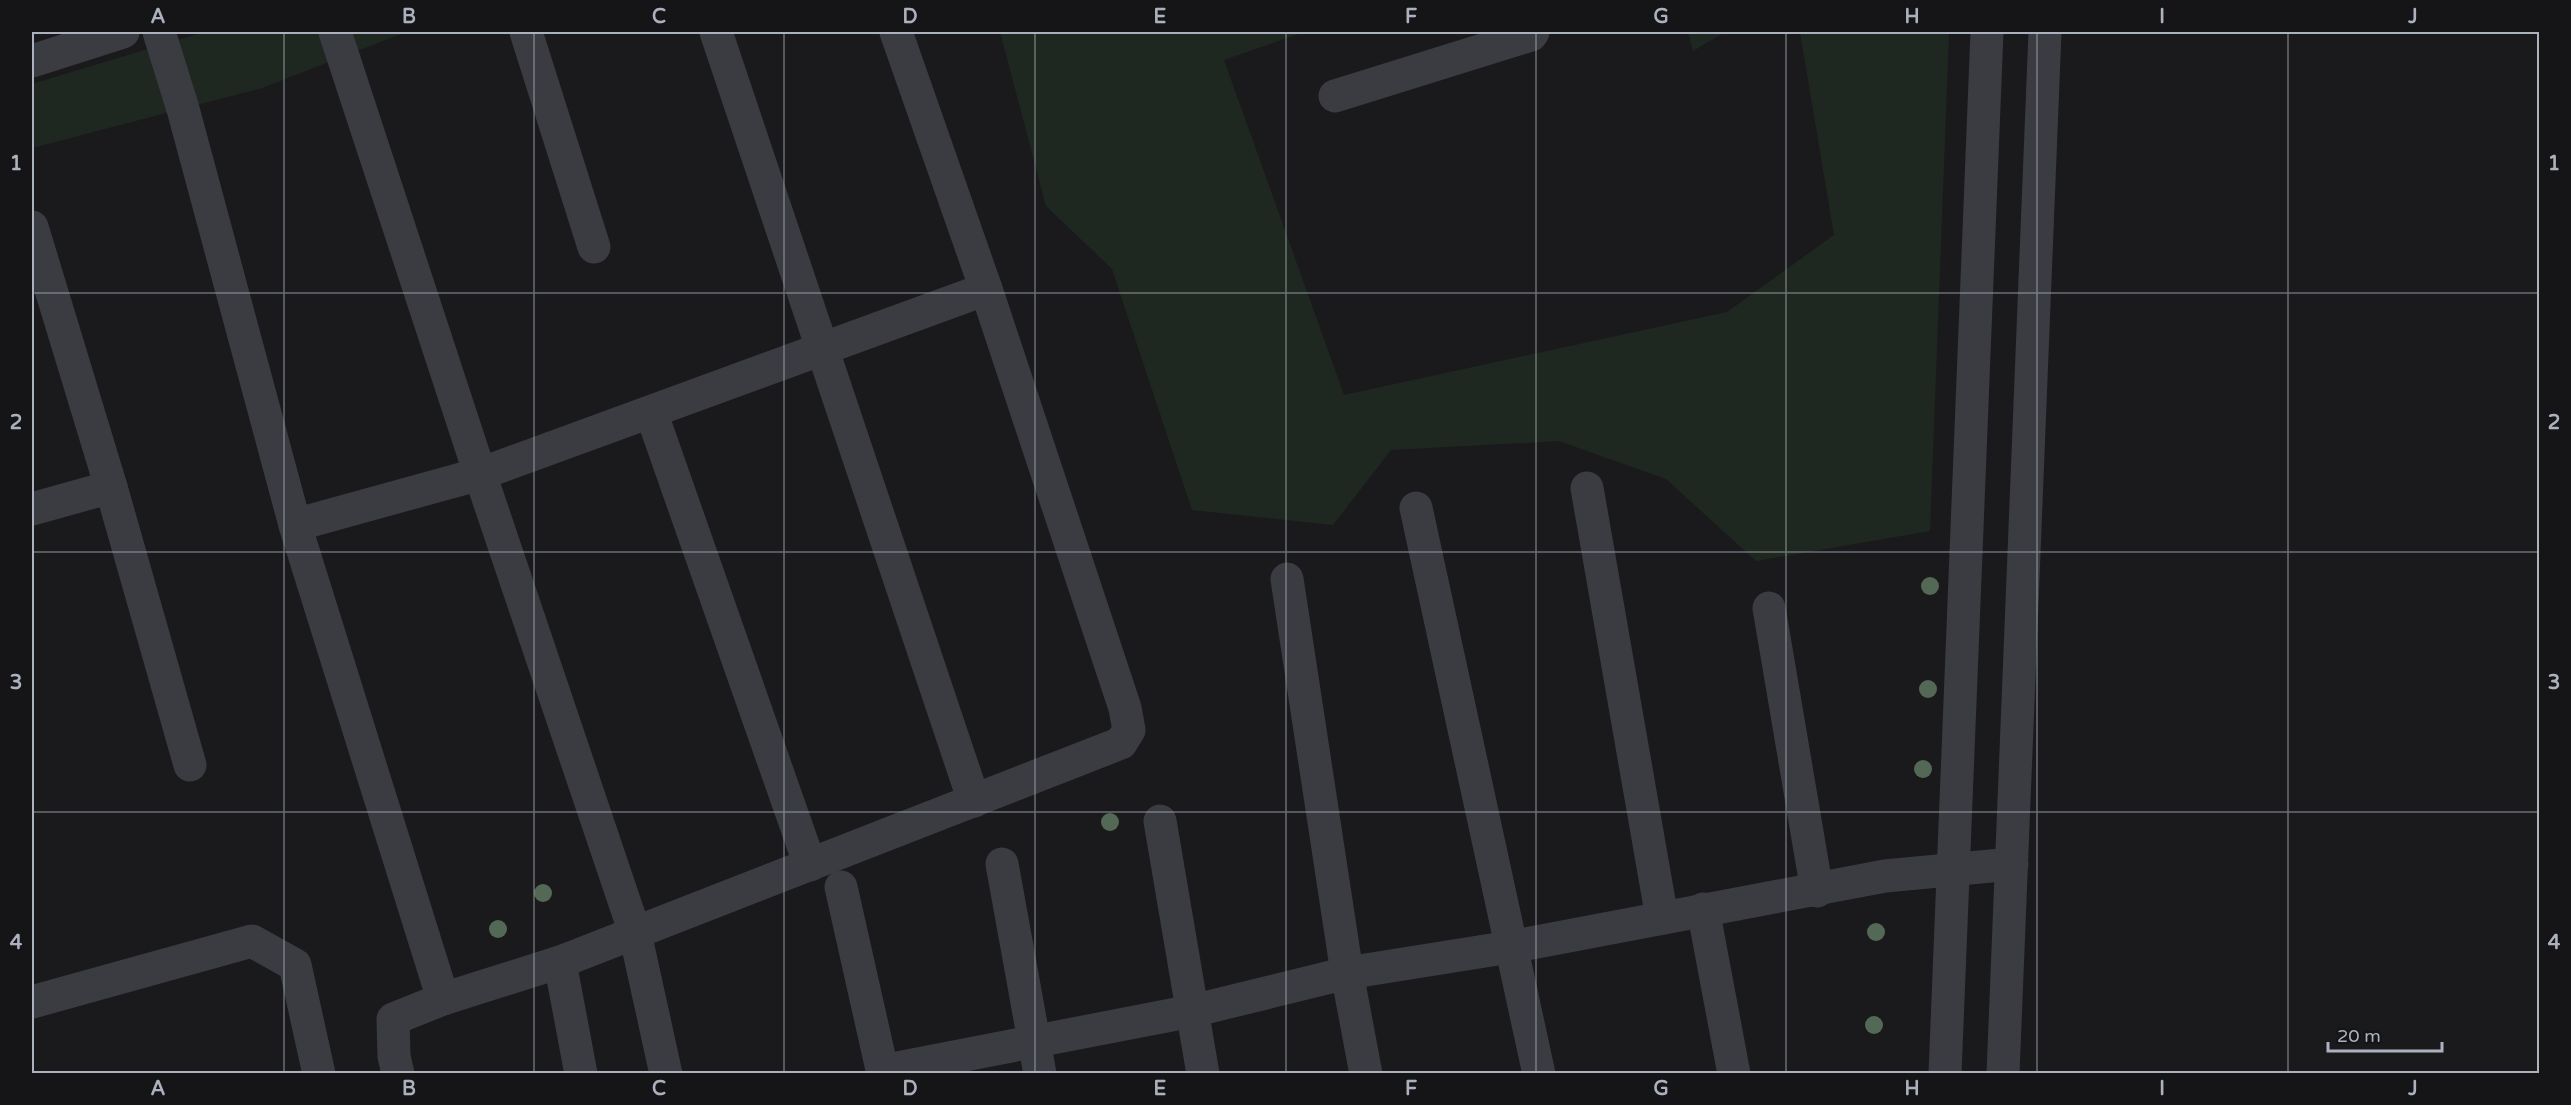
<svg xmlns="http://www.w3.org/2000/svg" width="2571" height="1105" viewBox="0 0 2571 1105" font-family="'Varela Round',sans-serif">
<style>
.green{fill:#1f2820}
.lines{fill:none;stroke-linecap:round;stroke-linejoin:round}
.minor{stroke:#3b3c42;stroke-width:33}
.tree{fill:#536855}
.grid{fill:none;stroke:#acb2bd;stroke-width:1.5;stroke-opacity:0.55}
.neatline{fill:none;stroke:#acb2bd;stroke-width:2}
.grid-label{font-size:20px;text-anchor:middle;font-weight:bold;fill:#acb2bd}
</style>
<rect width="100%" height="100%" fill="#1a1a1d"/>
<!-- green -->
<g class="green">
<path d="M 204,32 L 406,32 L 262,88 L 32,148 L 32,84 Z"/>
<path d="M 1000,32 L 1304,32 L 1224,60 L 1344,395 L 1727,312 L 1834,235 L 1800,32 L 1949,32 L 1930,531 L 1756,561 L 1666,479 L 1559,441 L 1391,450 L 1333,525 L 1192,510 L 1112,269 L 1046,206 Z"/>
<path d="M 1688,32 L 1725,32 L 1693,51 Z"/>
</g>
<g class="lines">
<!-- minor -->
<g class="minor">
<path d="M 159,32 L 183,109 L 295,525 L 443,999"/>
<path d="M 335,32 L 480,474 L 635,933 L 666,1074"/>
<path d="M 526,32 L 594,247"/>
<path d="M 716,32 L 974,801"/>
<path d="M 32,61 L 123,32"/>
<path d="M 1335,96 L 1531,35 L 1533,32"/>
<path d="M 32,227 L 111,487 L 190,765"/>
<path d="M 651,412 L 810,865"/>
<path d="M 1587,488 L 1662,918"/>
<path d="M 1416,508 L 1539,1074"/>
<path d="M 32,509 L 111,487"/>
<path d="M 295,525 L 480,474 L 986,289"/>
<path d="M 1287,579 L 1347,973 L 1366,1074"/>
<path d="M 1769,608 L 1817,891"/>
<path d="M 1160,821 L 1203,1074"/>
<path d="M 1002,864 L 1040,1074"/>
<path d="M 841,887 L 883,1074"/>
<path d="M 1703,909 L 1734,1074"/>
<path d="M 560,962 L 581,1074"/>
<path d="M 32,1002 L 252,941 L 295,965 L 319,1074"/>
<path d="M 882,1071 L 1192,1011 L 1347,973 L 1510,947 L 1885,876 L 2012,864"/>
<path d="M 398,1074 L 394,1056 L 393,1019 L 443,999 L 560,962 L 1121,743 L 1129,730 L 1125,708 L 986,289 L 896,32"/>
<path d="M 1945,1074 L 1987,32"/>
<path d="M 2003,1074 L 2045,32"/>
</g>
</g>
<!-- trees -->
<g class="tree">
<circle cx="1930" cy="586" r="9"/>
<circle cx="1928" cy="689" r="9"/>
<circle cx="1923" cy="769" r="9"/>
<circle cx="1110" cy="822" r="9"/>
<circle cx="543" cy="893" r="9"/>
<circle cx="498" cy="929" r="9"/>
<circle cx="1876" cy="932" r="9"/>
<circle cx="1874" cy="1025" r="9"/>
</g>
<!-- grid -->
<path class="grid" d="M 284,32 L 284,1074M 534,32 L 534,1074M 784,32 L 784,1074M 1035,32 L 1035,1074M 1286,32 L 1286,1074M 1536,32 L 1536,1074M 1786,32 L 1786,1074M 2037,32 L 2037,1074M 2288,32 L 2288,1074M 32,293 L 2540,293M 32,552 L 2540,552M 32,812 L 2540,812"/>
<!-- border -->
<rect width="2571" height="1105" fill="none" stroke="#151518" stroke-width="66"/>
<!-- scale -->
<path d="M2328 1042v9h114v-9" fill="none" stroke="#acb2bd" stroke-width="3"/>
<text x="2337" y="1042" font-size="18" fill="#acb2bd" stroke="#151518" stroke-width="4.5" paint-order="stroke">20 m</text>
<rect x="33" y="33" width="2505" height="1039" class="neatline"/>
<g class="grid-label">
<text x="158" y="23">A</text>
<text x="409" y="23">B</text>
<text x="659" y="23">C</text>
<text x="910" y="23">D</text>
<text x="1160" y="23">E</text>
<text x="1411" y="23">F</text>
<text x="1661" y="23">G</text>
<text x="1912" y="23">H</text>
<text x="2162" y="23">I</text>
<text x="2413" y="23">J</text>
<text x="16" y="170">1</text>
<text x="2554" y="170">1</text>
<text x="16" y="429">2</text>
<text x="2554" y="429">2</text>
<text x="16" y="689">3</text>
<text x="2554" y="689">3</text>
<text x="16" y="949">4</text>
<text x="2554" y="949">4</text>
<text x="158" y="1095">A</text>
<text x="409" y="1095">B</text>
<text x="659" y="1095">C</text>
<text x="910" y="1095">D</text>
<text x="1160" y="1095">E</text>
<text x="1411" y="1095">F</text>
<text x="1661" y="1095">G</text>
<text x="1912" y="1095">H</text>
<text x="2162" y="1095">I</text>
<text x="2413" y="1095">J</text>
</g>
</svg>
